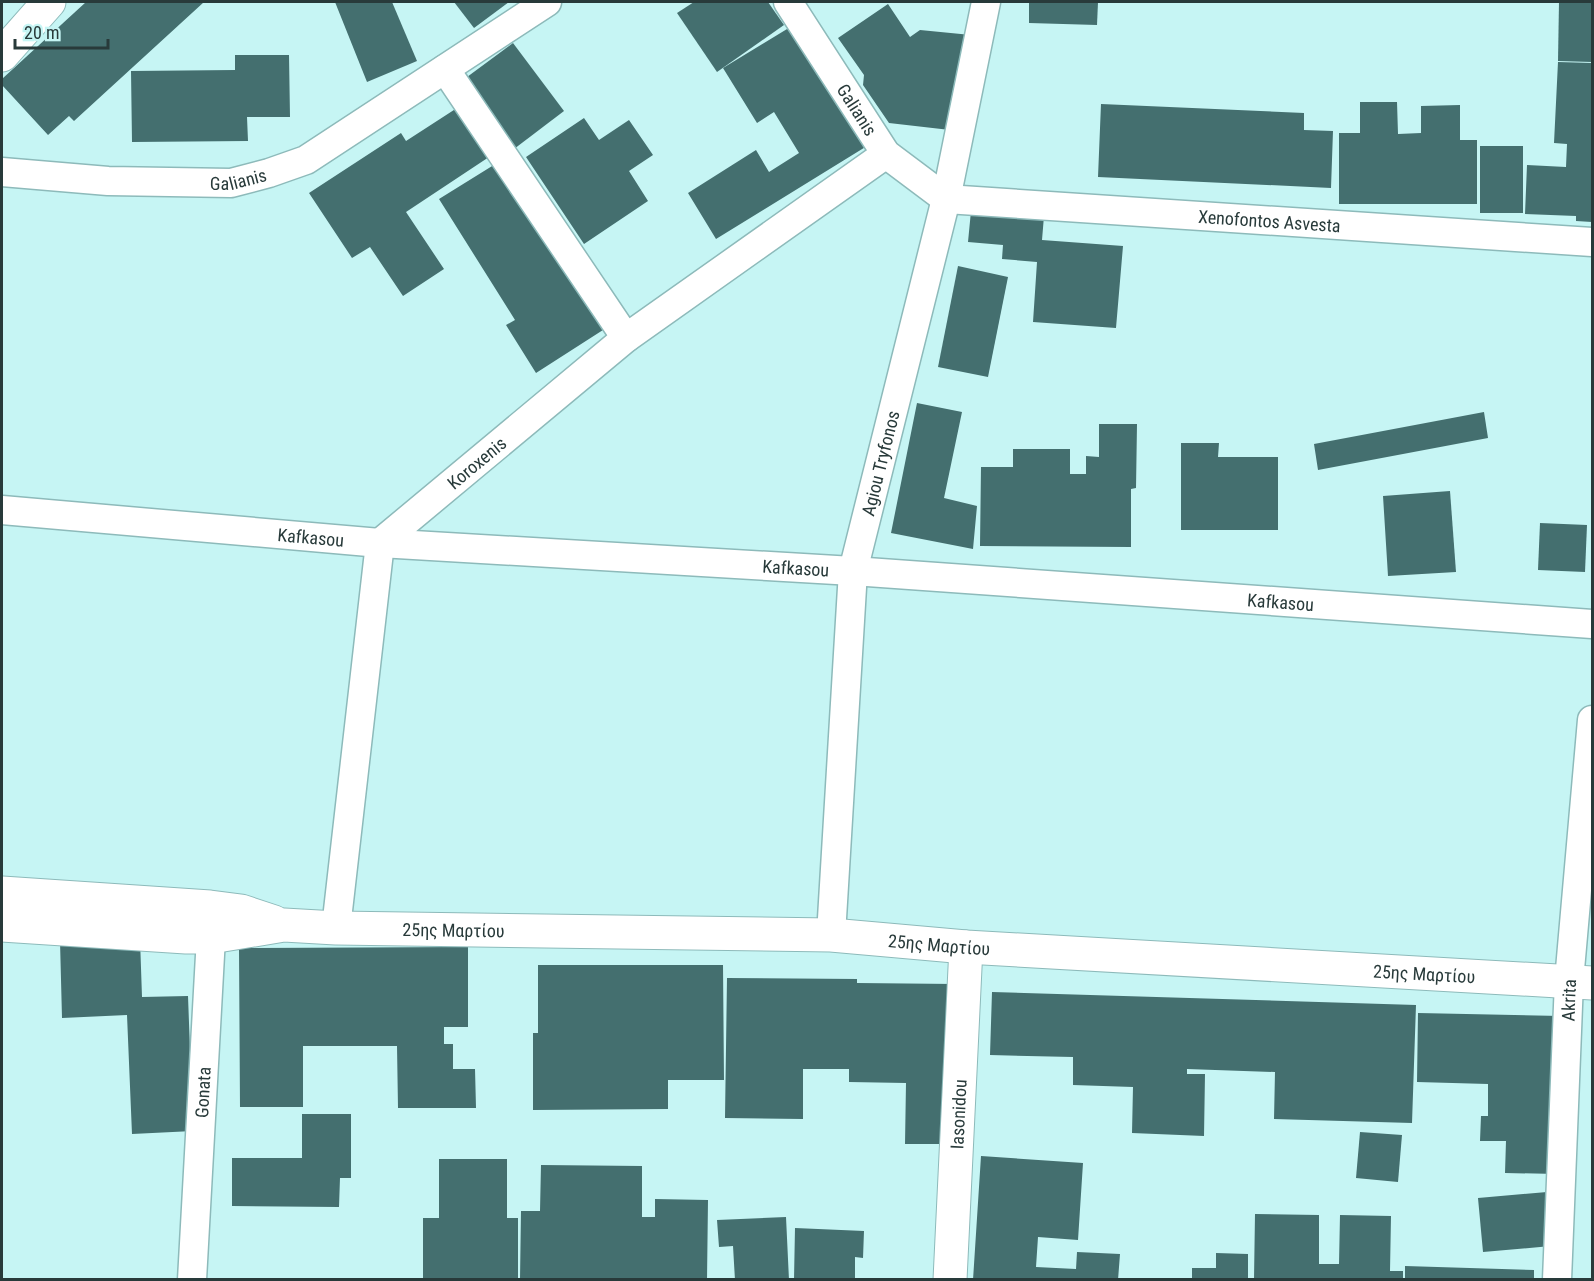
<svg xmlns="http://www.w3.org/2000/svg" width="1594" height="1281" viewBox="0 0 1594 1281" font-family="'Roboto Condensed',sans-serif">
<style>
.building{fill:#446f6f}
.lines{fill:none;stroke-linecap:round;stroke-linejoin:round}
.minor-casing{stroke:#8dbaba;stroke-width:31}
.tertiary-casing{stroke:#8dbaba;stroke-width:35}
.secondary-casing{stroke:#8dbaba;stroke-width:35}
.minor{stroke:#fff;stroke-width:28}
.tertiary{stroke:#fff;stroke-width:33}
.secondary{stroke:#fff;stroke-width:33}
.labels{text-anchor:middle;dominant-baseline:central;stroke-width:6;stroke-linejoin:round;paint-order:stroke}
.street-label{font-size:18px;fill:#283a3a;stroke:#c6f5f4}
</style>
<rect width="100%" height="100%" fill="#c6f5f4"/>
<!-- building -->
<g class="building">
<path d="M 86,2 L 204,2 L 74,121 L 69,116 L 48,135 L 2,85 L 2,79 Z"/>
<path d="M 335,2 L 392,2 L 417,61 L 367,82 Z"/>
<path d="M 454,2 L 509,2 L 474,28 Z"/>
<path d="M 694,2 L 768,2 L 784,25 L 717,72 L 677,13 Z"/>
<path d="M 1029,2 L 1098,2 L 1097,25 L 1029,23 Z"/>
<path d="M 1559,2 L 1592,2 L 1592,62 L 1558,61 Z"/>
<path d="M 888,4 L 910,37 L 920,30 L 971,35 L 950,130 L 889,123 L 863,85 L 864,75 L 838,38 Z"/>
<path d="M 792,26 L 867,146 L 716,239 L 688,193 L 756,150 L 769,172 L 799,153 L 774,112 L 757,123 L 723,68 Z"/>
<path d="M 513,43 L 564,111 L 514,149 L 463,80 Z"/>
<path d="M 235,55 L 289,55 L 290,117 L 247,117 L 248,141 L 132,142 L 131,71 L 235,70 Z"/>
<path d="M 1558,62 L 1592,63 L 1592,222 L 1576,221 L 1576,216 L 1525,214 L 1527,165 L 1566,167 L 1567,144 L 1554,143 Z"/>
<path d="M 1360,102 L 1397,102 L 1398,134 L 1421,133 L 1421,106 L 1460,105 L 1460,140 L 1477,140 L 1477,204 L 1339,204 L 1339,133 L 1360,133 Z"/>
<path d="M 1101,104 L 1304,113 L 1304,130 L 1333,131 L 1331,188 L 1098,177 Z"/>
<path d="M 457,108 L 489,157 L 406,212 L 444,269 L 403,296 L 370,247 L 352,258 L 309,193 L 401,133 L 406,141 Z"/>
<path d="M 584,118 L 599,140 L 629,120 L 653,155 L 629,171 L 648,201 L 584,244 L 526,157 Z"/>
<rect x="1480" y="146" width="43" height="67"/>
<path d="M 497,163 L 603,330 L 536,373 L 506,325 L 515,320 L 439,199 Z"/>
<path d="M 971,211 L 1044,216 L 1042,240 L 1123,246 L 1116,328 L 1033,322 L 1037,262 L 1002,259 L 1003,245 L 968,242 Z"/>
<path d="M 958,266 L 1008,277 L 988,377 L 938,367 Z"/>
<path d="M 917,403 L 962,412 L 944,498 L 977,506 L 973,549 L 891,533 Z"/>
<path d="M 1484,412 L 1488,438 L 1318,470 L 1314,444 Z"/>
<path d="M 1099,424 L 1137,424 L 1136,488 L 1131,489 L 1131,547 L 980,546 L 981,467 L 1013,467 L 1013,449 L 1070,449 L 1070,474 L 1086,474 L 1086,456 L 1099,457 Z"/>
<path d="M 1181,443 L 1219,443 L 1218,457 L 1278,457 L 1278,530 L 1181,530 Z"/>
<path d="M 1450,491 L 1456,572 L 1388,576 L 1383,496 Z"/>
<path d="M 1540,523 L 1587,525 L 1585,572 L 1538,570 Z"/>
<path d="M 140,939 L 142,997 L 188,996 L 193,1131 L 132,1134 L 127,1015 L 62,1018 L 60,941 Z"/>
<path d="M 468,947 L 468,1027 L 444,1027 L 444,1044 L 453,1044 L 453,1069 L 475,1069 L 476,1108 L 398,1108 L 397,1046 L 303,1046 L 303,1107 L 240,1107 L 239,948 Z"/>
<path d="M 538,965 L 723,965 L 724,1080 L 668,1080 L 668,1109 L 533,1110 L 533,1033 L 538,1033 Z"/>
<path d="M 727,978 L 857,979 L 857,983 L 955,984 L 953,1144 L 905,1144 L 906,1083 L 849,1082 L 849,1069 L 803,1069 L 803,1119 L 725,1118 Z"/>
<path d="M 992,992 L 1416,1005 L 1412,1123 L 1274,1119 L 1275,1072 L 1187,1069 L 1187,1074 L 1205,1074 L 1204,1136 L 1132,1133 L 1133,1087 L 1073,1085 L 1073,1057 L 990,1055 Z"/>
<path d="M 1418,1013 L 1561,1016 L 1557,1174 L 1505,1173 L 1506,1141 L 1480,1141 L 1481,1116 L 1488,1116 L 1488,1084 L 1417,1082 Z"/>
<path d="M 302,1114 L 351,1114 L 351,1178 L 340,1178 L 339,1207 L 232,1206 L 232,1158 L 302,1158 Z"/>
<path d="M 1360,1132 L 1402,1135 L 1398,1182 L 1356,1178 Z"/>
<path d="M 981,1156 L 1083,1163 L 1078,1240 L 1038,1237 L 1036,1267 L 1076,1269 L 1077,1252 L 1120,1254 L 1118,1280 L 973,1280 Z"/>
<path d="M 439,1159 L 507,1159 L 507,1218 L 518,1218 L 518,1280 L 423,1280 L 423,1218 L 439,1218 Z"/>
<path d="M 541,1165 L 642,1166 L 642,1217 L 655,1217 L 655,1199 L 708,1200 L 707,1280 L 520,1280 L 521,1211 L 540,1211 Z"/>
<path d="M 1547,1192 L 1551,1246 L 1483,1252 L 1478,1198 Z"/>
<path d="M 1255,1214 L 1319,1215 L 1319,1264 L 1339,1264 L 1340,1215 L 1391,1216 L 1390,1271 L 1403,1271 L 1403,1280 L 1254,1280 Z"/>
<path d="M 786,1217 L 789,1280 L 735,1280 L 733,1246 L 719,1247 L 717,1220 Z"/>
<path d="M 795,1228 L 864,1231 L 863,1258 L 855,1257 L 855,1280 L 794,1280 Z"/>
<path d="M 1216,1253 L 1248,1254 L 1248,1280 L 1192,1280 L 1192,1268 L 1216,1268 Z"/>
<path d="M 1405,1266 L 1534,1270 L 1534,1280 L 1405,1280 Z"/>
</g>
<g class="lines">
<defs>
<g id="minor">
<path id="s1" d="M 788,2 L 886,154 L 946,199 L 1592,242"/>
<path d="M 445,69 L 626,338"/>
<path id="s2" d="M 2,172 L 108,181 L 231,183 L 269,173 L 306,160 L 547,2"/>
<path id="s3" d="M 2,510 L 380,543 L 853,571 L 1592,624"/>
<path id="s4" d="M 336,928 L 380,543 L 626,338 L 886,154"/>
<path id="s5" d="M 831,935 L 853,571 L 946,199 L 986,2"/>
<path id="s6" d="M 192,1280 L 211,937 L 211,915"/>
<path id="s7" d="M 1557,1280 L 1569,981 L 1592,720"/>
</g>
<g id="tertiary">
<path d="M 2,55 L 49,2"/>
<path id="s8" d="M 950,1280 L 966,947"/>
</g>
<g id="secondary">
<path d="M 2,893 L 210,907 L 241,911 L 274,922"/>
<path id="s9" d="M 2,925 L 186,937 L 211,937 L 284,925 L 336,928 L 831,935 L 966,947 L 1592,983"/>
</g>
</defs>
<!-- minor casing -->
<use href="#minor" class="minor-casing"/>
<!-- tertiary casing -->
<use href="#tertiary" class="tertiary-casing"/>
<!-- secondary casing -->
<use href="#secondary" class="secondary-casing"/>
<!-- minor -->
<use href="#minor" class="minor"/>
<!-- tertiary -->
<use href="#tertiary" class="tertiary"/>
<!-- secondary -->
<use href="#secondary" class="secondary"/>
</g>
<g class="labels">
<!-- street labels -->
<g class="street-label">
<text stroke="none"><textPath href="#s1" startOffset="128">Galianis</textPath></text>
<text stroke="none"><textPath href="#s2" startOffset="237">Galianis</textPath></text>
<text stroke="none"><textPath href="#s1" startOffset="580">Xenofontos Asvesta</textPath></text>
<text stroke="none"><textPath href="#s4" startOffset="513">Koroxenis</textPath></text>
<text stroke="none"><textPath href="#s5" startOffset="476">Agiou Tryfonos</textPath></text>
<text stroke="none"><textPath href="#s3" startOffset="310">Kafkasou</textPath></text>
<text stroke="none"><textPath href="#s3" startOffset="796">Kafkasou</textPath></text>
<text stroke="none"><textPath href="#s3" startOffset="1282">Kafkasou</textPath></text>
<text stroke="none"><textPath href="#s9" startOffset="453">25ης Μαρτίου</textPath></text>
<text stroke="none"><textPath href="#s9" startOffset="939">25ης Μαρτίου</textPath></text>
<text stroke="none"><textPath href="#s9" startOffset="1425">25ης Μαρτίου</textPath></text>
<text stroke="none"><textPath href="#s7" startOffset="280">Akrita</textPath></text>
<text stroke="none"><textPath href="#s6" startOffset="188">Gonata</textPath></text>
<text stroke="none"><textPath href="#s8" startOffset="166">Iasonidou</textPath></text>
</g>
</g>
<!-- border -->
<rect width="1594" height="1281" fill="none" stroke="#283a3a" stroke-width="6"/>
<!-- scale -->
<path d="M15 39v9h93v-9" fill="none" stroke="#283a3a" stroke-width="3"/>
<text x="24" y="39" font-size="18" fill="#283a3a" stroke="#c6f5f4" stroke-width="4.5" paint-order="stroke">20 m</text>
</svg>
